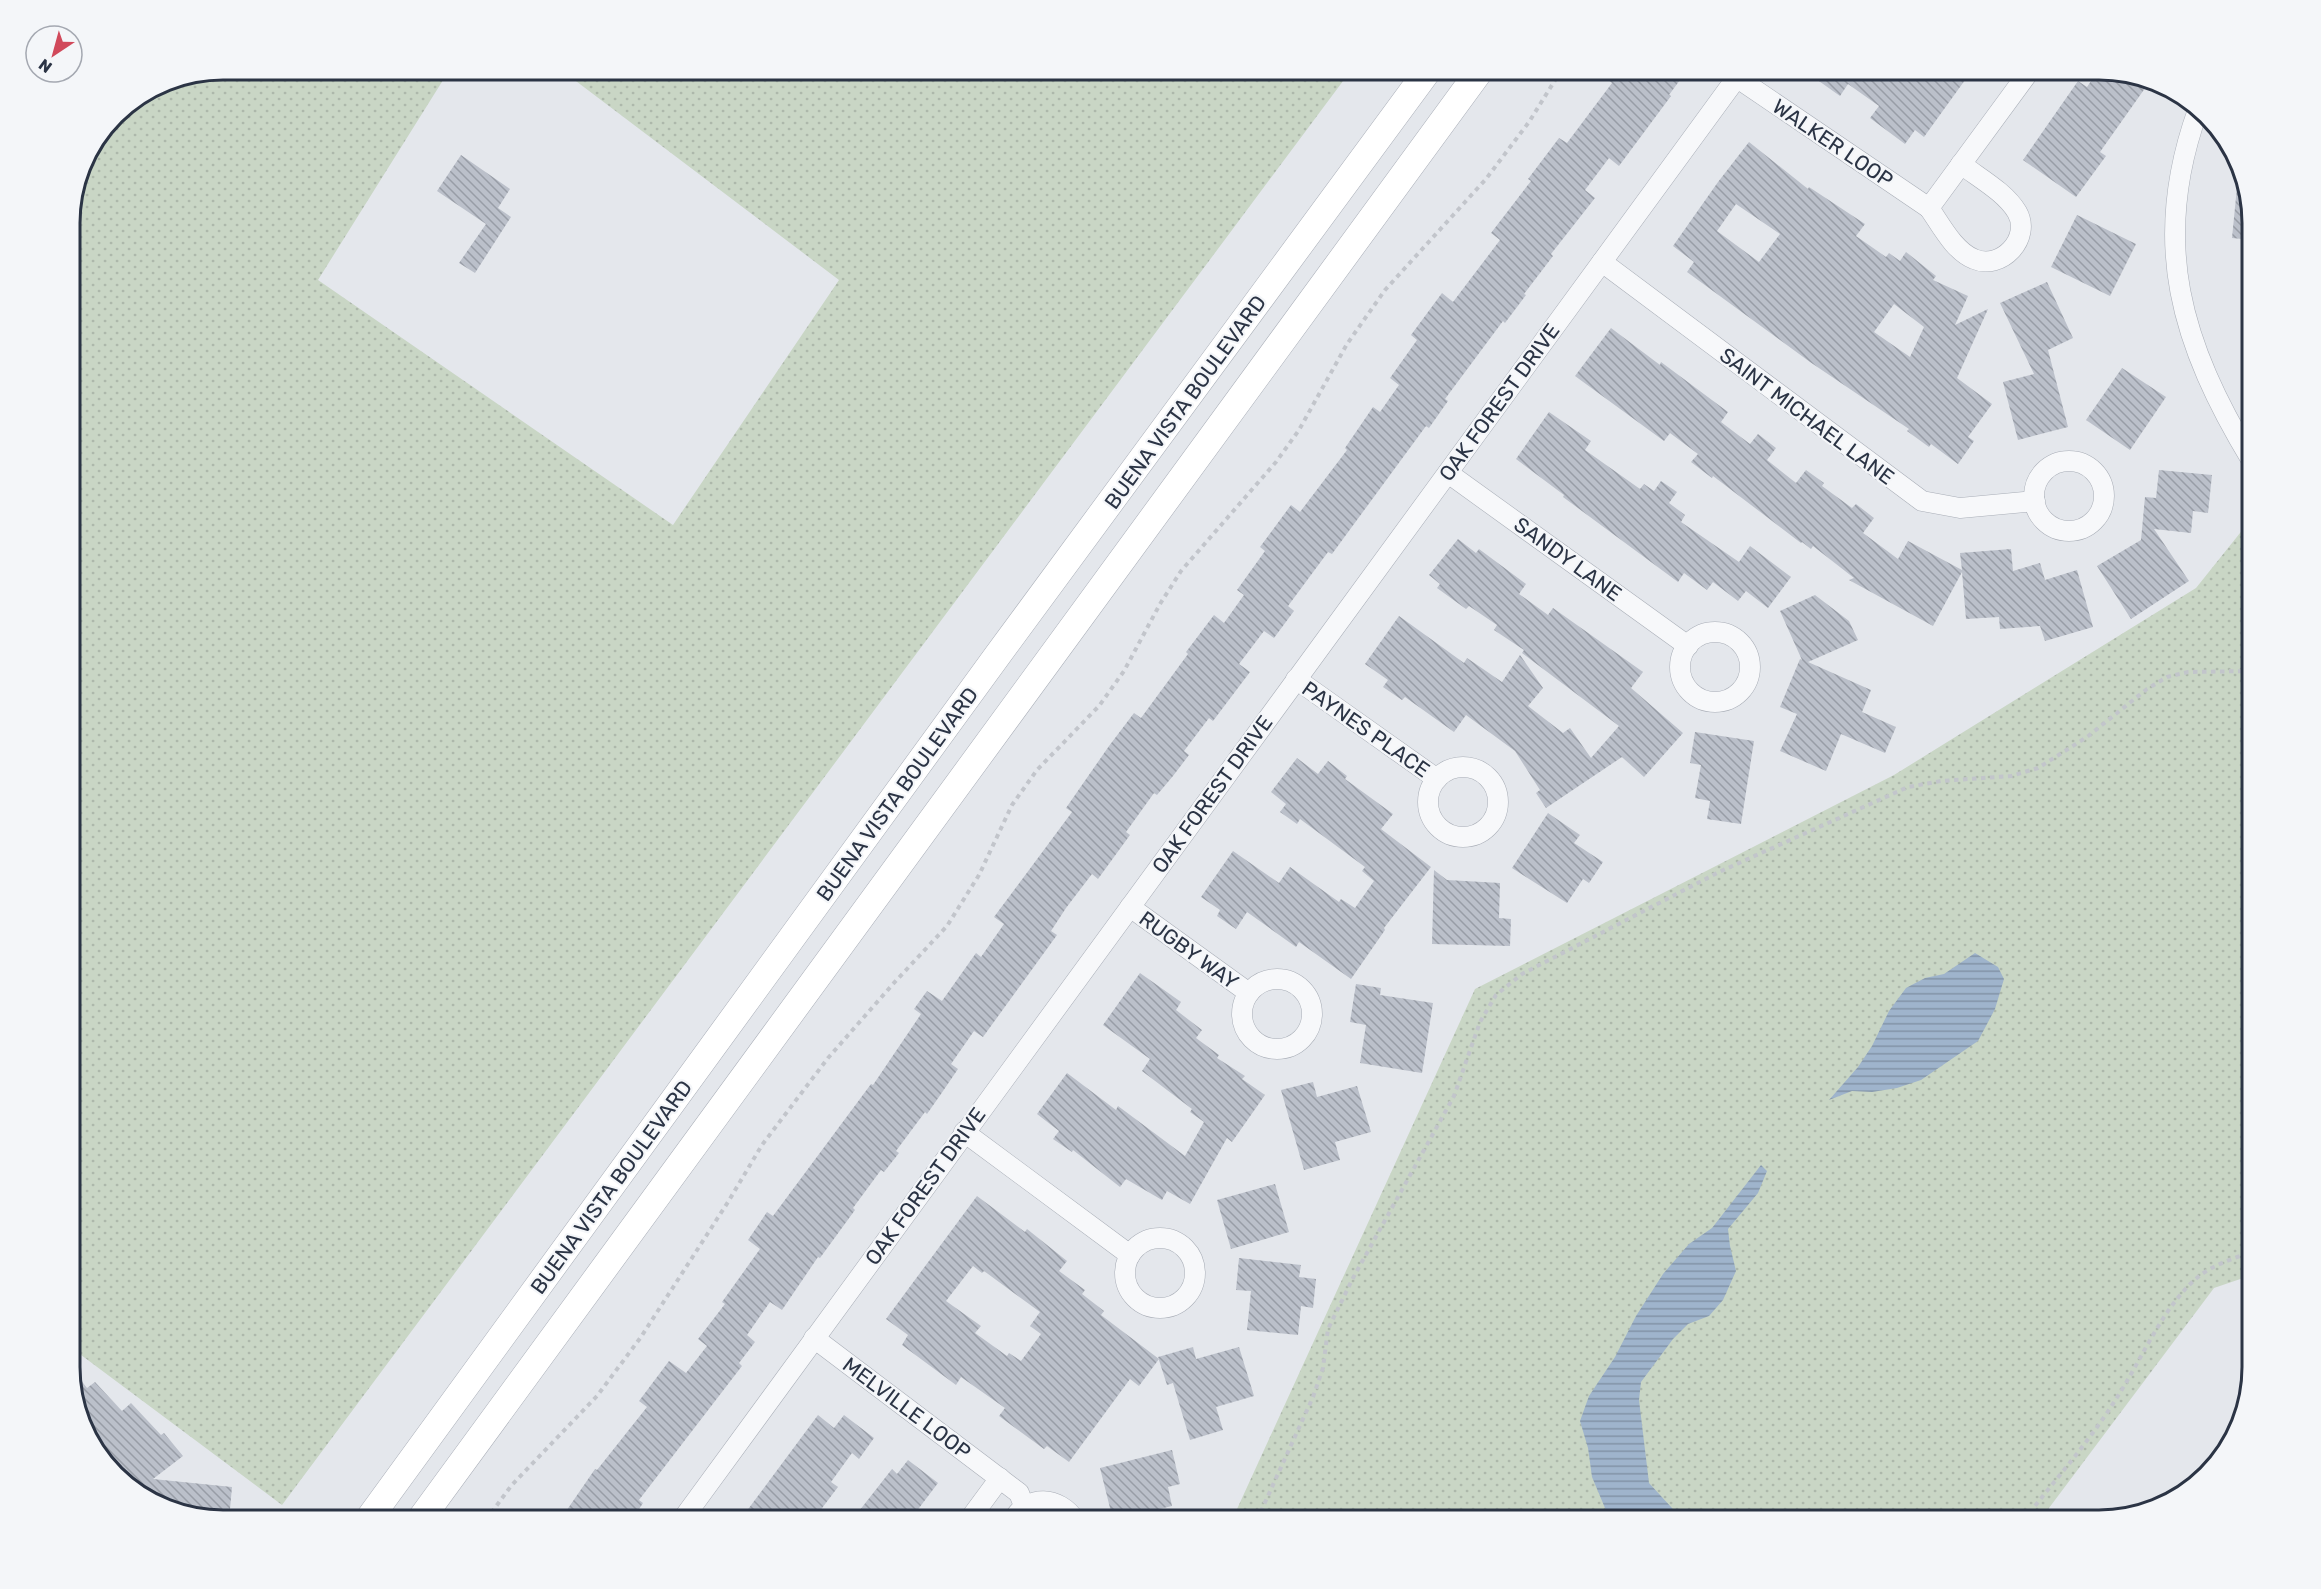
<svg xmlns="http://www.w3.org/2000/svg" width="2321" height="1589" viewBox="0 0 2321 1589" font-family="Rubik,sans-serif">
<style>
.grass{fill:url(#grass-dots)}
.water{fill:url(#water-rules)}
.building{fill:url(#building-back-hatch);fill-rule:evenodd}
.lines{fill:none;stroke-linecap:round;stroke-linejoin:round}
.street-casing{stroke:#a9aeb7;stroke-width:21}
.secondary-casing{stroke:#a9aeb7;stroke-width:28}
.path{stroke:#c2c5cb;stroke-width:4;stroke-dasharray:4.5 4.5;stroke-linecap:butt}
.street{stroke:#f7f8fa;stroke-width:20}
.secondary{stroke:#fff;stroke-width:27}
.labels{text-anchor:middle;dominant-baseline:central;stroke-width:4.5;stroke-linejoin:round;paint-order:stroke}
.street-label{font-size:21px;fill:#2b3445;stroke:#f4f6f9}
.rim{fill:none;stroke:#2b3445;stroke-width:3}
</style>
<defs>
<pattern id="grass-dots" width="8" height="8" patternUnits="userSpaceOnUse" patternTransform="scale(1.5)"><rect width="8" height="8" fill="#c9d6c5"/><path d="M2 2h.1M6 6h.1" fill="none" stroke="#adb8ab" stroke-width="1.8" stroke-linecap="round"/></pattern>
<pattern id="water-rules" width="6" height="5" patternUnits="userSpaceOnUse" patternTransform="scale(1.5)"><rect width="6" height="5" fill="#9fb4cc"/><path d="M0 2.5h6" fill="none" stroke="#8293a7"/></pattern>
<pattern id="building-back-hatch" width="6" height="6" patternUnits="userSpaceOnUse" patternTransform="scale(1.5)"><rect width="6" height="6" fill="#bbc0ca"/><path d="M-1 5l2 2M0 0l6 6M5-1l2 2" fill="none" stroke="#989da6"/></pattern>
</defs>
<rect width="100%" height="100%" fill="#e4e7ec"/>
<!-- grass -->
<g class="grass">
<path d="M 223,69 L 450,69 L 318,280 L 673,525 L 839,280 L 560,69 L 1352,69 L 282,1505 L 69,1346 L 69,213 L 81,163 L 114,114 L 164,81 Z"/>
<path d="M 2252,518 L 2252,1275 L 2214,1288 L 2040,1520 L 1232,1520 L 1475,989 L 1894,775 L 2196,588 Z"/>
</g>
<!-- water -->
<g class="water">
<path d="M 1975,953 L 1998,967 L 2004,979 L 1995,1009 L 1978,1041 L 1921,1080 L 1897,1088 L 1872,1092 L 1852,1091 L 1829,1100 L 1858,1067 L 1872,1046 L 1889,1011 L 1906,988 L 1925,978 L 1944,974 Z"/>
<path d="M 1761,1165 L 1767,1171 L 1758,1193 L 1728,1229 L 1730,1246 L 1736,1271 L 1723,1300 L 1709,1316 L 1688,1324 L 1673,1339 L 1641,1382 L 1639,1400 L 1649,1483 L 1683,1520 L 1610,1520 L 1592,1477 L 1588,1448 L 1580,1421 L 1589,1396 L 1615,1357 L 1636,1316 L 1663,1274 L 1689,1244 L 1712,1228 Z"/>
</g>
<!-- building -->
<g class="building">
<path d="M 1594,69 L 1688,69 L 1669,95 L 1671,96 L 1619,166 L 1609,158 L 1585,190 L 1595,198 L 1551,254 L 1553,256 L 1524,294 L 1526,295 L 1505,323 L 1503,321 L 1445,399 L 1448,401 L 1429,428 L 1426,426 L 1332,554 L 1328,552 L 1288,606 L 1294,611 L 1274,638 L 1264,631 L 1239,664 L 1250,672 L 1213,721 L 1209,718 L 1184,751 L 1189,755 L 1173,776 L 1157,795 L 1154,793 L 1126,832 L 1130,835 L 1098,879 L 1092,874 L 1066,908 L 1051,931 L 1057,935 L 983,1037 L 974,1031 L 951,1064 L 958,1069 L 941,1094 L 927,1114 L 925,1112 L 896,1151 L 899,1153 L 884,1172 L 881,1170 L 853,1208 L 855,1210 L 820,1258 L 818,1257 L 782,1310 L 770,1302 L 747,1335 L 755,1342 L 739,1363 L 742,1366 L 639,1500 L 643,1503 L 632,1520 L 560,1520 L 595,1469 L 597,1470 L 647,1407 L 639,1401 L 669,1361 L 686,1373 L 707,1346 L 698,1339 L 725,1304 L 722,1302 L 760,1249 L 748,1240 L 767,1212 L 773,1216 L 871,1084 L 873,1085 L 921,1014 L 914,1009 L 927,991 L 942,1001 L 976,953 L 981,957 L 1004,924 L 994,917 L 1072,812 L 1066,808 L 1109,746 L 1134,713 L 1141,718 L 1188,654 L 1186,652 L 1214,615 L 1224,623 L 1244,595 L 1237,590 L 1265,551 L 1260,547 L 1291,505 L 1300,512 L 1347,450 L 1345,448 L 1373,407 L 1380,412 L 1399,385 L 1390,378 L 1417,340 L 1411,335 L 1442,293 L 1453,302 L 1500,240 L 1491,233 L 1531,181 L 1528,179 L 1559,138 L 1567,143 L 1612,83 Z"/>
<path d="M 1802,69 L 1973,69 L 1924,137 L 1915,130 L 1905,144 L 1870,118 L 1879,106 L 1848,84 L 1840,96 Z"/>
<path d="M 2099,69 L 2148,84 L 2100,152 L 2106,156 L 2076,197 L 2023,160 L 2078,81 L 2087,87 Z"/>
<path d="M 1749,142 L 1808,189 L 1809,187 L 1865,224 L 1856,236 L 1886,257 L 1889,253 L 1900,261 L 1906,252 L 1936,276 L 1933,280 L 1968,296 L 1955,325 L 1988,309 L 1957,378 L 1992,404 L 1968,437 L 1974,441 L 1958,464 L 1931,444 L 1929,447 L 1907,431 L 1909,429 L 1810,362 L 1687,272 L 1694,262 L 1673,246 L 1718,182 ZM 1736,204 L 1780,234 L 1759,262 L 1717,231 ZM 1894,304 L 1924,327 L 1910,357 L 1874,332 Z"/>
<path d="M 461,155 L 510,189 L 498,208 L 511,217 L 475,273 L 459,263 L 486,224 L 437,191 Z"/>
<path d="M 2238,177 L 2240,177 L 2252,222 L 2252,240 L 2232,238 Z"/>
<path d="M 2077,215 L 2136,244 L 2110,296 L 2051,267 Z"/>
<path d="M 2047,282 L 2073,338 L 2048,350 L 2068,427 L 2018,440 L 2003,382 L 2034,374 L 2000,303 Z"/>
<path d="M 1611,328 L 1660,365 L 1661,362 L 1728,412 L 1721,422 L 1750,444 L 1758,434 L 1776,448 L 1767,460 L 1796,483 L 1806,470 L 1824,483 L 1822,486 L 1852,508 L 1856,504 L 1874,518 L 1863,533 L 1898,559 L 1908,541 L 1962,570 L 1960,553 L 2011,549 L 2013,571 L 2040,563 L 2045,580 L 2077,570 L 2093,627 L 2045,641 L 2040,626 L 2000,629 L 1999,617 L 1966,619 L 1962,572 L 1933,626 L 1849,580 L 1854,578 L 1813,546 L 1811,549 L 1802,542 L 1801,543 L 1713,476 L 1712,478 L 1691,462 L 1698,454 L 1670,433 L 1664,441 L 1575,376 Z"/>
<path d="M 2122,368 L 2166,397 L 2130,450 L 2086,420 Z"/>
<path d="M 1549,412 L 1591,441 L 1585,450 L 1640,489 L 1644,484 L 1654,491 L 1661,481 L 1677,492 L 1669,503 L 1685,515 L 1681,522 L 1739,562 L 1750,546 L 1791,577 L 1768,608 L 1746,591 L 1738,601 L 1713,582 L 1707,590 L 1684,573 L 1678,582 L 1563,497 L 1564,495 L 1516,459 Z"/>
<path d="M 2159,470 L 2212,475 L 2208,513 L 2193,511 L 2191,533 L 2154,529 L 2189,581 L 2131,619 L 2097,566 L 2141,540 L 2145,497 L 2156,498 Z"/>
<path d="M 1458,539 L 1476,553 L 1479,549 L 1526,584 L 1519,594 L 1548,615 L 1553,608 L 1643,672 L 1631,688 L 1683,733 L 1644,777 L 1622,757 L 1546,808 L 1536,793 L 1540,790 L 1515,751 L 1466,715 L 1454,732 L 1405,697 L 1402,700 L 1383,687 L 1388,680 L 1365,664 L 1399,616 L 1464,663 L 1467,658 L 1502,682 L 1520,655 L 1543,688 L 1528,706 L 1563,733 L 1570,728 L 1591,758 L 1619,726 L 1522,653 L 1524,650 L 1494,630 L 1497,625 L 1469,606 L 1466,609 L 1437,588 L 1440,584 L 1429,575 Z"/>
<path d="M 1815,595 L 1849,621 L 1858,640 L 1808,662 L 1871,690 L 1862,712 L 1896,727 L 1885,753 L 1841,734 L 1826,771 L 1780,751 L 1797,714 L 1780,707 L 1800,659 L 1802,660 L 1780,611 Z"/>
<path d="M 1695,732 L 1754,741 L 1741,824 L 1707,819 L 1710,801 L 1695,798 L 1701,765 L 1690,763 Z"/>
<path d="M 1297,758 L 1318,774 L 1328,761 L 1347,776 L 1345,779 L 1393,814 L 1381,829 L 1431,867 L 1384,928 L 1385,930 L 1351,979 L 1299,942 L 1296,947 L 1247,912 L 1236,929 L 1217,916 L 1220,910 L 1201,897 L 1233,851 L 1279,883 L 1290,867 L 1339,902 L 1341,899 L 1355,908 L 1374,881 L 1362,871 L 1365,867 L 1300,819 L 1297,824 L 1280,812 L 1286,804 L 1271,792 Z"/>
<path d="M 1548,813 L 1580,835 L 1574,843 L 1603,862 L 1589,883 L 1583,879 L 1567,903 L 1512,868 Z"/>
<path d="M 1434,870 L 1447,880 L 1500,883 L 1499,918 L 1511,919 L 1510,946 L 1432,944 Z"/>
<path d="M 1140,973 L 1181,1002 L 1176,1010 L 1202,1030 L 1196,1038 L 1219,1055 L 1217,1058 L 1245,1076 L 1242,1079 L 1265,1095 L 1232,1142 L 1227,1138 L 1190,1204 L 1167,1191 L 1162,1200 L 1126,1179 L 1120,1187 L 1073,1150 L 1072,1152 L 1053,1139 L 1059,1131 L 1037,1114 L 1067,1073 L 1116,1110 L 1118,1106 L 1185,1156 L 1204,1122 L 1190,1112 L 1192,1109 L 1142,1071 L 1150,1059 L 1103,1025 Z"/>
<path d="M 1356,984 L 1381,988 L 1380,995 L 1433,1003 L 1422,1073 L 1360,1063 L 1366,1025 L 1350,1022 Z"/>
<path d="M 1313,1082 L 1317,1097 L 1357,1086 L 1371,1132 L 1335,1142 L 1340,1160 L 1304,1170 L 1281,1090 Z"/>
<path d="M 1275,1184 L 1289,1232 L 1231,1249 L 1217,1200 Z"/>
<path d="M 977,1196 L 1025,1232 L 1027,1229 L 1067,1261 L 1059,1271 L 1085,1290 L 1082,1294 L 1104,1311 L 1101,1315 L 1159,1359 L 1139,1386 L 1130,1379 L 1069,1462 L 1047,1446 L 1044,1449 L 999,1416 L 1005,1408 L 961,1377 L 956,1385 L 902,1345 L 908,1335 L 886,1319 ZM 973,1266 L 982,1273 L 984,1271 L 1040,1312 L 1030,1326 L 1041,1334 L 1021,1361 L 1009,1353 L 1007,1356 L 975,1333 L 981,1326 L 946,1301 Z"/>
<path d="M 1239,1258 L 1301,1265 L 1299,1277 L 1316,1279 L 1313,1308 L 1301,1306 L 1298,1335 L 1247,1330 L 1251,1291 L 1236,1290 Z"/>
<path d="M 1193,1347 L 1196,1359 L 1239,1347 L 1254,1396 L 1216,1407 L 1223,1430 L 1190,1440 L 1173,1383 L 1167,1385 L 1158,1357 Z"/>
<path d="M 69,1365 L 87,1388 L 95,1382 L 122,1411 L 131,1403 L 161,1435 L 164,1433 L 183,1456 L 153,1479 L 232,1487 L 229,1520 L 222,1520 L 137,1494 L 89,1443 L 69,1376 Z"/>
<path d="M 818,1415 L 834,1428 L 844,1415 L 874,1438 L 859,1459 L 852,1453 L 831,1482 L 838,1487 L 813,1520 L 740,1520 Z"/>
<path d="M 1172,1450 L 1180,1484 L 1168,1487 L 1172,1506 L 1113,1520 L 1100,1468 Z"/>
<path d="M 908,1460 L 938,1483 L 910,1520 L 852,1520 L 892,1469 L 897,1474 Z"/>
</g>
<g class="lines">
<defs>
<g id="street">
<path d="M 1736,77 L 1929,208 L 2031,69"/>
<path d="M 2198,110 C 2150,243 2181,344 2252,461"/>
<path d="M 1929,208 C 1941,225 1954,251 1974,259 C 2001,271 2032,238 2017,212 C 2005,192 1979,178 1961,164"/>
<path d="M 1602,262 L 1922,501 L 1960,508 L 2035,501"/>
<circle cx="2069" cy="496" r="35"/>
<path d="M 1448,473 L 1688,646"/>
<circle cx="1715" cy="667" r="35"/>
<path d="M 1296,679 L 1437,779"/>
<circle cx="1463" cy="802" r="35"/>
<path d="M 1130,907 L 1249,993"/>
<circle cx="1277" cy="1014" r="35"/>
<path d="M 964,1132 L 1130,1255"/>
<circle cx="1160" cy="1273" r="35"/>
<path d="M 814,1338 L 1019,1493 L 1024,1506"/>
<path d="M 682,1520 L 1743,69"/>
<path d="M 969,1520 L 1000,1478"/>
<path d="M 1013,1520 C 1028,1494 1059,1496 1075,1520"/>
</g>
<g id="secondary">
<path d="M 368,1520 L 997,656 L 1429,69"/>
<path d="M 420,1520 L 1481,69"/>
</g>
</defs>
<!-- street casing -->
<use href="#street" class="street-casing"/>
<!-- secondary casing -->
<use href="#secondary" class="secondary-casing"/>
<!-- path -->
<g class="path">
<path d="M 486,1520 L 511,1486 L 597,1396 L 641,1337 L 728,1202 L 762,1145 L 828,1058 L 893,984 L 947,926 L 979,875 L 1012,805 L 1037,770 L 1099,706 L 1124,671 L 1160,604 L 1181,571 L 1276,462 L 1299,430 L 1347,344 L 1385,290 L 1486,179 L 1529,122 L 1562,69"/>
<path d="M 1257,1520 L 1313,1397 L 1323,1368 L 1328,1329 L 1353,1278 L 1454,1096 L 1480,1022 L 1496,995 L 1522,974 L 1719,872 L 1908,787 L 1941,781 L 2011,776 L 2038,768 L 2087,737 L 2147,689 L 2167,677 L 2188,672 L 2252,671"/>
<path d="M 2024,1520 C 2055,1480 2089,1442 2116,1399 C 2141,1361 2163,1306 2198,1277 C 2213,1265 2234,1258 2252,1252"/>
</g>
<!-- street -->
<use href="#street" class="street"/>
<!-- secondary -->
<use href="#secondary" class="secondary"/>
</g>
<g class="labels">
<!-- street labels -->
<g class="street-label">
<text transform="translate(1833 143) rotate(34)">WALKER LOOP</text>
<text transform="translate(1185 402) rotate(-54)">BUENA VISTA BOULEVARD</text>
<text transform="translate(1499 402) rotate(-54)">OAK FOREST DRIVE</text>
<text transform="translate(1807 416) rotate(37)">SAINT MICHAEL LANE</text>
<text transform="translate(1568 559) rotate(36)">SANDY LANE</text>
<text transform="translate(1366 729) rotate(35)">PAYNES PLACE</text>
<text transform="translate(897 794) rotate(-54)">BUENA VISTA BOULEVARD</text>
<text transform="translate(1212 794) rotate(-54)">OAK FOREST DRIVE</text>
<text transform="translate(1189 950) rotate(36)">RUGBY WAY</text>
<text transform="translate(925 1186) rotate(-54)">OAK FOREST DRIVE</text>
<text transform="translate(611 1187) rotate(-54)">BUENA VISTA BOULEVARD</text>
<text transform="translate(907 1408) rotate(37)">MELVILLE LOOP</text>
</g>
</g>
<!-- crop -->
<path d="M0 0H2321V1589H0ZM223 80H2099A143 143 0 0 1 2242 223V1367A143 143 0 0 1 2099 1510H223A143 143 0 0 1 80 1367V223A143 143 0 0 1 223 80Z" fill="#f4f6f9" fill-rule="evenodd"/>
<path class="rim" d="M223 80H2099A143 143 0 0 1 2242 223V1367A143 143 0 0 1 2099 1510H223A143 143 0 0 1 80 1367V223A143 143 0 0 1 223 80Z"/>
<!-- north arrow -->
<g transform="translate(54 54) rotate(216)"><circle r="28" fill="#f4f6f9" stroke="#a4a8b1" stroke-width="1.5"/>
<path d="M0-4.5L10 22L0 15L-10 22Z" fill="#d1495b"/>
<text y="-9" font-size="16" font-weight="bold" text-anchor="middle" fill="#2b3445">N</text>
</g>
</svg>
